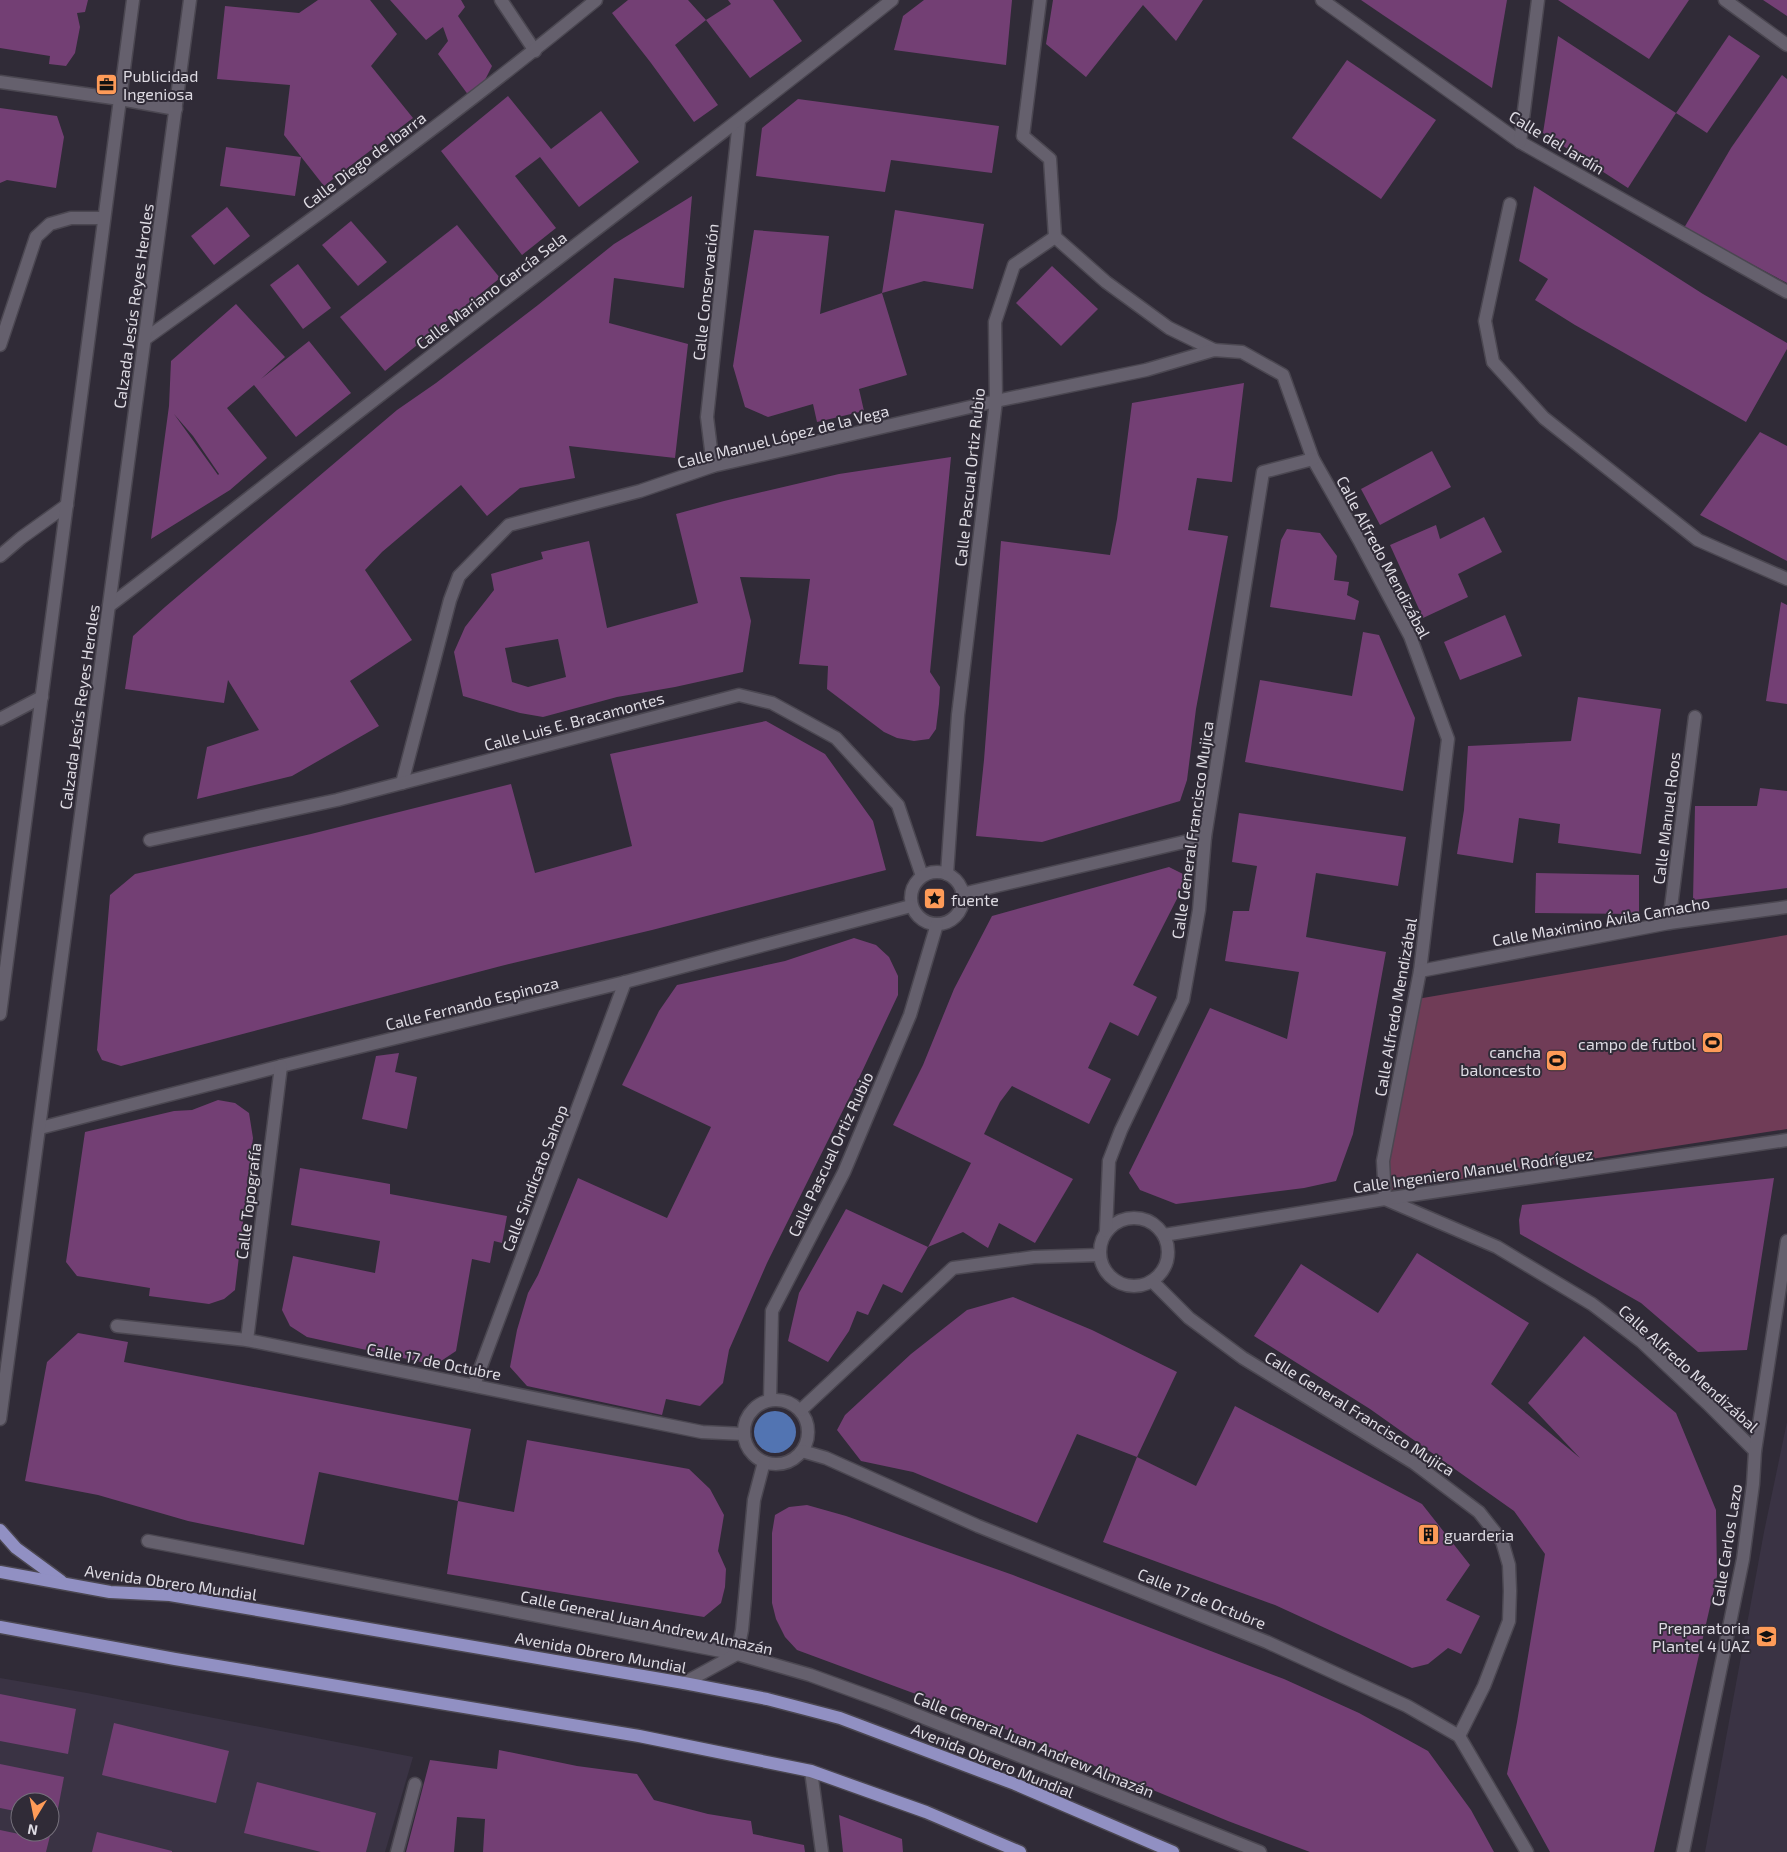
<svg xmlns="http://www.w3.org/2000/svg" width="1787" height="1852" viewBox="0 0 1787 1852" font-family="'Exo 2',sans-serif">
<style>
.built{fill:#3a3344;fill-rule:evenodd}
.park{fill:#703c57}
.water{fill:#5274b2}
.building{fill:#733f74;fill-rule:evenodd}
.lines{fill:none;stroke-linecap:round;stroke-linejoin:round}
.minor-casing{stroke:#4b4751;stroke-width:15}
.major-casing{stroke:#4b4751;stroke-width:15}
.minor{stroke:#65606d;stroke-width:12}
.major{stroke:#9190c3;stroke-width:12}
.labels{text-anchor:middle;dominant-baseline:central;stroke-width:4;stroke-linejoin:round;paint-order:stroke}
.poi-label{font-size:16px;fill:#dedbe3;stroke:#302b37;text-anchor:start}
.street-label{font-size:16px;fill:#dedbe3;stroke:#302b37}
</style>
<rect width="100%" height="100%" fill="#302b37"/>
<!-- built -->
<g class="built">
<path d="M 1787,1422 L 1787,1852 L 1705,1852 L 1764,1532 Z"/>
<path d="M 0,1678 L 87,1693 L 413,1757 L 385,1852 L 0,1852 ZM 20,1802 L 50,1802 L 50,1832 L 20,1832 Z"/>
</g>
<!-- park -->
<path class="park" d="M 1787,935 L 1787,1129 L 1383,1191 L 1417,999 Z"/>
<!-- water -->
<circle class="water" cx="775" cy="1432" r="21"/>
<!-- building -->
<g class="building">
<path d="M 0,0 L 88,0 L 85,12 L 77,13 L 80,27 L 75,53 L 66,66 L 49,64 L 50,56 L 0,48 Z"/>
<path d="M 318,0 L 370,0 L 397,34 L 371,66 L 413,118 L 324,186 L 284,135 L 290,85 L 217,79 L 225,6 L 299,13 Z"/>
<path d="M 390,0 L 461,0 L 465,7 L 458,16 L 492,66 L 481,88 L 469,96 L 438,54 L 448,41 L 443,27 L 426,40 Z"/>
<path d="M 628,0 L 688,0 L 706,20 L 731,4 L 728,0 L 773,0 L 802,41 L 750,78 L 706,20 L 675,45 L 718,105 L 694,122 L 651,63 L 612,13 Z"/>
<path d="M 924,0 L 1012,0 L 1006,65 L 894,50 L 903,16 Z"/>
<path d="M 1053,0 L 1203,0 L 1176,41 L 1143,5 L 1086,77 L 1046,44 Z"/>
<path d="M 1361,0 L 1507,0 L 1492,88 L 1383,15 Z"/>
<path d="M 1558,0 L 1689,0 L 1649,59 Z"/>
<path d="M 1763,0 L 1787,0 L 1787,16 Z"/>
<path d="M 1729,35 L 1760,56 L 1707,133 L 1676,113 Z"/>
<path d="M 1558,36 L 1676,113 L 1628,188 L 1543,133 Z"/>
<path d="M 1347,60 L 1436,120 L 1381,199 L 1292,138 Z"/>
<path d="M 1782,75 L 1787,79 L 1787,283 L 1684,228 L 1731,148 Z"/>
<path d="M 508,96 L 551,149 L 601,111 L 639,162 L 579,207 L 540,157 L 515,176 L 556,228 L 522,255 L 441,151 Z"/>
<path d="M 798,99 L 999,126 L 992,173 L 891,160 L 885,192 L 756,176 L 762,128 Z"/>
<path d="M 0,108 L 57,116 L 64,137 L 56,188 L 7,180 L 0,183 Z"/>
<path d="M 226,147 L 301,157 L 295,196 L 220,186 Z"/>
<path d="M 1534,186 L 1703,294 L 1787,343 L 1787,349 L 1746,422 L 1575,325 L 1535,300 L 1548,279 L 1519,261 Z"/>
<path d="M 692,196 L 684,288 L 614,278 L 609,323 L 688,344 L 675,458 L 569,446 L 575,478 L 520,488 L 487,516 L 461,485 L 382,552 L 365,570 L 412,640 L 350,681 L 379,726 L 292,776 L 197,799 L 207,747 L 259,730 L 228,680 L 224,703 L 125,689 L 133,636 L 165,607 L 397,410 L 436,383 L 538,305 L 614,244 Z"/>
<path d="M 227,207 L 250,236 L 214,265 L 191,236 Z"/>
<path d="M 895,210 L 984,224 L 973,289 L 924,281 L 882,293 L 907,375 L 859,389 L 864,411 L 817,422 L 813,404 L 768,417 L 745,407 L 733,366 L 754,230 L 829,236 L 820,314 L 882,293 Z"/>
<path d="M 351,221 L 387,262 L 358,286 L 322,245 Z"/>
<path d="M 457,225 L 500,278 L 385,371 L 340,317 Z"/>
<path d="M 298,264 L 331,308 L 303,329 L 270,285 Z"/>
<path d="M 1052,266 L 1098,309 L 1061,346 L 1016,303 Z"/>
<path d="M 236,304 L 285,357 L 261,379 L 309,341 L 351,393 L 296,437 L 254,385 L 227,408 L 267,458 L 230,490 L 151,539 L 169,406 L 171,361 ZM 174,414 L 193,436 L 219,474 L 218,475 Z"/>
<path d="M 1244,383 L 1232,482 L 1197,478 L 1188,530 L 1228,536 L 1196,709 L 1187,780 L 1180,801 L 1042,842 L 976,836 L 984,760 L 1001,541 L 1110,555 L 1117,519 L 1132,403 Z"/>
<path d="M 1760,432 L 1787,446 L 1787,561 L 1700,515 Z"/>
<path d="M 1432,451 L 1451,487 L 1380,525 L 1361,489 Z"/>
<path d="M 951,457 L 930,672 L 940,687 L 939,704 L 936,729 L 929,739 L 914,741 L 897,738 L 884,732 L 827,689 L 828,666 L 799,664 L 810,579 L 740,577 L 751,621 L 743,672 L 675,687 L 617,697 L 543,717 L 520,713 L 463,696 L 454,652 L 465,627 L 494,590 L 491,574 L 543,559 L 541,552 L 589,541 L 607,628 L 698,603 L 676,514 L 724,501 L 839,474 ZM 558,639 L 566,677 L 528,687 L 512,682 L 505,648 Z"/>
<path d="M 1484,517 L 1502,552 L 1458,574 L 1468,597 L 1423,618 L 1390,545 L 1436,525 L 1440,539 Z"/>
<path d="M 1287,529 L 1320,533 L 1337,556 L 1334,580 L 1349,582 L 1347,595 L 1359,601 L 1355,620 L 1270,607 L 1281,540 Z"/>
<path d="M 1781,602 L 1787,605 L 1787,704 L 1766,701 Z"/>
<path d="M 1505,615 L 1522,656 L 1460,680 L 1444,642 Z"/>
<path d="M 1363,632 L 1379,635 L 1415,718 L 1403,791 L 1245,762 L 1260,680 L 1352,696 Z"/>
<path d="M 1578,697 L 1661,709 L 1641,854 L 1558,843 L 1560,824 L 1519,818 L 1513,863 L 1457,854 L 1464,810 L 1468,746 L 1571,741 Z"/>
<path d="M 766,721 L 825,754 L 873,821 L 886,870 L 652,930 L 501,966 L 121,1066 L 102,1060 L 97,1050 L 110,895 L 135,874 L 311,834 L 511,784 L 535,873 L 632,846 L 610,754 Z"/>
<path d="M 1760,788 L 1787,791 L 1787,888 L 1693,900 L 1695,806 L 1757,806 Z"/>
<path d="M 1239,813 L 1406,837 L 1398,886 L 1316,873 L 1306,937 L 1386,952 L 1353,1134 L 1336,1181 L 1304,1188 L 1176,1204 L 1140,1190 L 1129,1173 L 1210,1008 L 1287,1039 L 1299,972 L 1225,961 L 1233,911 L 1249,911 L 1257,866 L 1232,862 Z"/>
<path d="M 1169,867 L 1183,874 L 1183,887 L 1133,985 L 1157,997 L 1138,1036 L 1110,1022 L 1088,1068 L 1111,1079 L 1089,1124 L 1012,1086 L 1000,1102 L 984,1134 L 1073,1179 L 1035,1243 L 999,1223 L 988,1248 L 963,1232 L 928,1247 L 902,1293 L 883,1284 L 868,1315 L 857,1311 L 849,1331 L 828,1362 L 788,1341 L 799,1293 L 846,1209 L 928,1247 L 971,1163 L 893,1125 L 923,1065 L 954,989 L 992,916 Z"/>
<path d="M 1536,873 L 1639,875 L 1639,914 L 1535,913 Z"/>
<path d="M 854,938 L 876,945 L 889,957 L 898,976 L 898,995 L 859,1078 L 767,1263 L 729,1350 L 723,1383 L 700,1406 L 666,1399 L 662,1415 L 527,1386 L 510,1367 L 517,1330 L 528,1293 L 538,1275 L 578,1178 L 667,1218 L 711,1127 L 622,1085 L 659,1011 L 677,985 L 785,961 Z"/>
<path d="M 399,1053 L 395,1072 L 417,1077 L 407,1129 L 362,1119 L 376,1056 Z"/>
<path d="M 218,1100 L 235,1103 L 249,1113 L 253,1138 L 235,1290 L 224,1299 L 209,1304 L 149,1296 L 150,1288 L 77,1276 L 66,1262 L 85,1132 L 174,1111 L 192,1110 Z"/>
<path d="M 300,1168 L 390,1184 L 390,1194 L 507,1216 L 502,1243 L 494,1241 L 490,1263 L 472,1259 L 456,1351 L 435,1365 L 307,1337 L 290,1326 L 282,1310 L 293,1256 L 375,1273 L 380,1241 L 291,1225 Z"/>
<path d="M 1774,1178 L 1747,1350 L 1698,1352 L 1641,1303 L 1520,1234 L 1519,1220 L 1522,1205 Z"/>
<path d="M 1417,1253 L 1529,1323 L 1491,1384 L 1580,1458 L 1528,1403 L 1584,1336 L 1676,1413 L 1716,1510 L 1717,1576 L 1654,1852 L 1550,1852 L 1507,1774 L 1517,1722 L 1545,1554 L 1514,1511 L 1370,1409 L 1254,1336 L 1301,1264 L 1378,1313 Z"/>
<path d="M 1013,1297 L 1092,1330 L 1177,1372 L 1137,1457 L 1196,1486 L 1235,1406 L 1422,1504 L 1470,1565 L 1446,1600 L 1480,1616 L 1461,1654 L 1448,1648 L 1428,1664 L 1412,1668 L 1275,1605 L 1103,1542 L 1137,1457 L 1077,1434 L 1037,1523 L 913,1472 L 861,1461 L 837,1430 L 845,1415 L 911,1354 L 967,1310 Z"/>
<path d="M 78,1333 L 128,1342 L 124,1362 L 471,1429 L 458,1501 L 319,1472 L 304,1545 L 188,1521 L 98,1495 L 25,1481 L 47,1362 Z"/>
<path d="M 527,1440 L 689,1469 L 710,1489 L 724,1515 L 718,1551 L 726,1569 L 725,1587 L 721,1603 L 704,1617 L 447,1574 L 458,1501 L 514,1512 Z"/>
<path d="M 807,1505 L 846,1516 L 1013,1575 L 1284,1679 L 1359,1713 L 1428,1751 L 1471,1810 L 1494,1852 L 1310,1852 L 1228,1821 L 959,1710 L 797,1650 L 785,1637 L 776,1619 L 772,1603 L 772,1533 L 775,1515 L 789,1507 Z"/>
<path d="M 0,1694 L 76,1709 L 68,1754 L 0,1741 Z"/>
<path d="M 114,1723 L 229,1751 L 216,1803 L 102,1775 Z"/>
<path d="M 499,1750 L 577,1766 L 637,1774 L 654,1800 L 708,1814 L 751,1821 L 753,1834 L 804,1845 L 805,1852 L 483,1852 L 485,1819 L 457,1817 L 454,1852 L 406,1852 L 430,1760 L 497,1769 Z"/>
<path d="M 0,1764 L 64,1777 L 56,1819 L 50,1818 L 50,1802 L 20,1802 L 20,1812 L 0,1808 Z"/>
<path d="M 257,1782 L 376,1813 L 366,1852 L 321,1852 L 244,1833 Z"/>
<path d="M 839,1815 L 902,1839 L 903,1852 L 843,1852 Z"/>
<path d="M 0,1830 L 19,1834 L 20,1832 L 51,1832 L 46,1852 L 0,1852 Z"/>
<path d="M 97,1832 L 172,1851 L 172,1852 L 92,1852 Z"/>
</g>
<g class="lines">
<defs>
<g id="minor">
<path d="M 501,0 L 535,51"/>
<path d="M 1322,0 L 1520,142 L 1787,292"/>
<path d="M 1725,0 L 1787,45"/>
<path d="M 0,82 L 120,99 L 176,109"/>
<path d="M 1520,142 L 1538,0"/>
<path d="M 1510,204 L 1485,321 L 1493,362 L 1544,418 L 1698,540 L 1787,579"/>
<path d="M 1055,237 L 1106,282 L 1169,328 L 1214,350"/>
<path d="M 145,339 C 298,230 451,119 596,0"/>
<path d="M 0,345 L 36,237 L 50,224 L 71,218 L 104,218"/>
<path d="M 713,466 L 707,417 L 739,121"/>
<path d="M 0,556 L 21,538 L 67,505"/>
<path d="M 109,606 C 204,534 298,459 392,386 C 559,257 727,131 892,0"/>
<path d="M 0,719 L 42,697"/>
<path d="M 402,783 L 450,600 L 459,576 L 509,525 L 640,491 L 713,466 L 996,401 L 1146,370 L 1214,350 L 1242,352 L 1283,375 L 1313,459 L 1359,540 L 1410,636 L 1448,739 L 1420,971 L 1383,1161 L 1385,1199 L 1497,1247 L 1592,1304 L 1642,1342 L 1707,1403 L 1755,1451"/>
<path d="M 150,840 L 337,800 L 739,695 L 772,703 L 836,738 L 898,805 L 922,876"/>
<circle cx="937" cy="898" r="26"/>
<path d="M 947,874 L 958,715 L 996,401 L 995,322 L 1014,265 L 1055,237 L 1050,159 L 1023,136 L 1040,0"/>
<path d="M 962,894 L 1205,837"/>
<path d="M 1669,923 L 1695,717"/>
<path d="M 1420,971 L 1669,923 L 1787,907"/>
<path d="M 0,1014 L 133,0"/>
<path d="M 40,1128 L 281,1066 L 625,982 L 911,906"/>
<circle cx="1134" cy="1252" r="34"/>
<path d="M 1106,1231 L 1109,1161 L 1121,1130 L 1183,1000 L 1199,910 L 1205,837 L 1263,472 L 1313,459"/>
<path d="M 1164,1235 L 1385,1199 L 1787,1140"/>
<path d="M 1152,1281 L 1189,1318 L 1243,1358 L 1414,1463 L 1479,1512 L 1502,1541 L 1509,1565 L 1510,1591 L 1509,1621 L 1484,1686 L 1459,1736"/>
<path d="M 117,1326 L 247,1340 L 702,1432 L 744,1434"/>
<path d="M 247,1340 L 281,1066"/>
<path d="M 474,1385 L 625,982"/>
<circle cx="776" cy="1432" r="32"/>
<path d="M 770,1400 L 772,1311 L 844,1172 L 910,1015 L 937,924"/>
<path d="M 801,1410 L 953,1268 L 1034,1257 L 1099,1255"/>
<path d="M 0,1419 L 190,0"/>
<path d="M 802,1451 L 826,1458 L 978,1526 L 1267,1642 L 1407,1706 L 1459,1736 L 1527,1852"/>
<path d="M 148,1541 L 737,1654 L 810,1675 L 887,1703 L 1260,1852"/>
<path d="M 684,1683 L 737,1654 L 742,1630 L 754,1500 L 764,1462"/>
<path d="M 811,1771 L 822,1852"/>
<path d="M 397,1852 L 415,1784"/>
<path d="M 1683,1852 L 1743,1559 L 1753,1484 L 1755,1451 L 1787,1241"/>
</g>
<g id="major">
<path d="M 0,1530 L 16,1548 L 61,1581"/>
<path d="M 0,1572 L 110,1592 L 170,1595 L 684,1683 L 767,1699 L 840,1718 L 1015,1784 L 1173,1852"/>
<path d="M 0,1627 L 175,1659 L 639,1736 L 811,1771 L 926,1812 L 1020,1852"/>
</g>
</defs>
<!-- minor casing -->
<use href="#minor" class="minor-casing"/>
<!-- major casing -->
<use href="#major" class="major-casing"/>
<!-- minor -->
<use href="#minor" class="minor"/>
<!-- major -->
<use href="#major" class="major"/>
</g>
<!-- icons -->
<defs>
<symbol id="office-square" viewBox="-11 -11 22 22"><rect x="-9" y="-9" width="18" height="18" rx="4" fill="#fe9b58" stroke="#302b37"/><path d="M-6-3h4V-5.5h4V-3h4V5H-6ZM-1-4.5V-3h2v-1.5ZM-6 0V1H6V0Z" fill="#111"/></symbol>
<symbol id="sight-square" viewBox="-11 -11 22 22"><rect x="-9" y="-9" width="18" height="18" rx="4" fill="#fe9b58" stroke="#302b37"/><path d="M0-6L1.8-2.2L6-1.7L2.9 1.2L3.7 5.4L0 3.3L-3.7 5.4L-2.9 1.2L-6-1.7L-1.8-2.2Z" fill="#111"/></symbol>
<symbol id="stadium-square" viewBox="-11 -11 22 22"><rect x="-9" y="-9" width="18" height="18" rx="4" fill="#fe9b58" stroke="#302b37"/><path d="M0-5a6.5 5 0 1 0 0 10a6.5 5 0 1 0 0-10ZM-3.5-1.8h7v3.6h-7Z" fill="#111"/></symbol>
<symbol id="building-square" viewBox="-11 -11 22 22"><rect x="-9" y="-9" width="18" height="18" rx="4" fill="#fe9b58" stroke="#302b37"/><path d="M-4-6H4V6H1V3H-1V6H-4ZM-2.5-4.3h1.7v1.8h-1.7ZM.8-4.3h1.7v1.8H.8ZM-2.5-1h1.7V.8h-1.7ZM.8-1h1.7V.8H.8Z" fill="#111"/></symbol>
<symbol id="school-square" viewBox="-11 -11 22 22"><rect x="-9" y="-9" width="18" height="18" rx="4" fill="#fe9b58" stroke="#302b37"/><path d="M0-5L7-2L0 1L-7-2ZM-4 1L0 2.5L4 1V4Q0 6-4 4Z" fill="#111"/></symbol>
</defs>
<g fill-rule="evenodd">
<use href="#office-square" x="94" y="72" width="25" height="25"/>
<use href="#sight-square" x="922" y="886" width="25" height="25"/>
<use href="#stadium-square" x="1700" y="1030" width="25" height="25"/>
<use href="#stadium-square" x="1544" y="1048" width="25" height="25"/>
<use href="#building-square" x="1416" y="1522" width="25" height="25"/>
<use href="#school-square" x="1754" y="1624" width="25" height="25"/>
</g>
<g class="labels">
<!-- poi labels -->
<g class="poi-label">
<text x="123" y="75">Publicidad<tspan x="123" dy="18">Ingeniosa</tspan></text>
<text x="951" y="899">fuente</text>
<text x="1696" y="1043" text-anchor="end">campo de futbol</text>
<text x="1541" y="1051" text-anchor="end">cancha<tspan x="1541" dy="18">baloncesto</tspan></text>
<text x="1444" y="1534">guarderia</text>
<text x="1750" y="1627" text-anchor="end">Preparatoria<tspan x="1750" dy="18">Plantel 4 UAZ</tspan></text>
</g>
<!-- street labels -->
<g class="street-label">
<text transform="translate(1557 142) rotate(31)">Calle del Jardín</text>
<text transform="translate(364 160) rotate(-37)">Calle Diego de Ibarra</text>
<text transform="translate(491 290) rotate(-37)">Calle Mariano García Sela</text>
<text transform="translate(705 292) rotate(-84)">Calle Conservación</text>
<text transform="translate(133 306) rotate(-82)">Calzada Jesús Reyes Heroles</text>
<text transform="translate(783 436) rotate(-14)">Calle Manuel López de la Vega</text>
<text transform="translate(969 477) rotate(-84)">Calle Pascual Ortiz Rubio</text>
<text transform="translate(1384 557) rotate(62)">Calle Alfredo Mendizábal</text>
<text transform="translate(79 707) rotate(-82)">Calzada Jesús Reyes Heroles</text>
<text transform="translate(574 721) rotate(-15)">Calle Luis E. Bracamontes</text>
<text transform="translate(1666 818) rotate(-83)">Calle Manuel Roos</text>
<text transform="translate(1192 830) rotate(-82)">Calle General Francisco Mujica</text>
<text transform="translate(1601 921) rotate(-10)">Calle Maximino Ávila Camacho</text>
<text transform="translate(472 1003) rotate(-14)">Calle Fernando Espinoza</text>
<text transform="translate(1395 1007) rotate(-80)">Calle Alfredo Mendizábal</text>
<text transform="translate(830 1154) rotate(-65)">Calle Pascual Ortiz Rubio</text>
<text transform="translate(1473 1170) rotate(-8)">Calle Ingeniero Manuel Rodríguez</text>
<text transform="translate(534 1178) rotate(-69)">Calle Sindicato Sahop</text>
<text transform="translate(248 1201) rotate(-83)">Calle Topografía</text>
<text transform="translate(434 1361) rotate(11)">Calle 17 de Octubre</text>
<text transform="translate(1689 1368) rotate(42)">Calle Alfredo Mendizábal</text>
<text transform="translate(1360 1413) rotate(32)">Calle General Francisco Mujica</text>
<text transform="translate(1726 1545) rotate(-81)">Calle Carlos Lazo</text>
<text transform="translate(171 1582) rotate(8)">Avenida Obrero Mundial</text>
<text transform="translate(1202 1598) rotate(22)">Calle 17 de Octubre</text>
<text transform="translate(647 1622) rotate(12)">Calle General Juan Andrew Almazán</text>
<text transform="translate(601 1652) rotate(10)">Avenida Obrero Mundial</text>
<text transform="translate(1034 1744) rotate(22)">Calle General Juan Andrew Almazán</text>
<text transform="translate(993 1760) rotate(22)">Avenida Obrero Mundial</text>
</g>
</g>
<!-- north arrow -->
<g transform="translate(35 1817) rotate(190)"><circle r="24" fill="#302b37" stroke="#76717c"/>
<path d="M0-4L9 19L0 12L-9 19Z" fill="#fe9b58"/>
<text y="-8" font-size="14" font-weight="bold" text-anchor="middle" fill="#dedbe3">N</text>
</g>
</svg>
